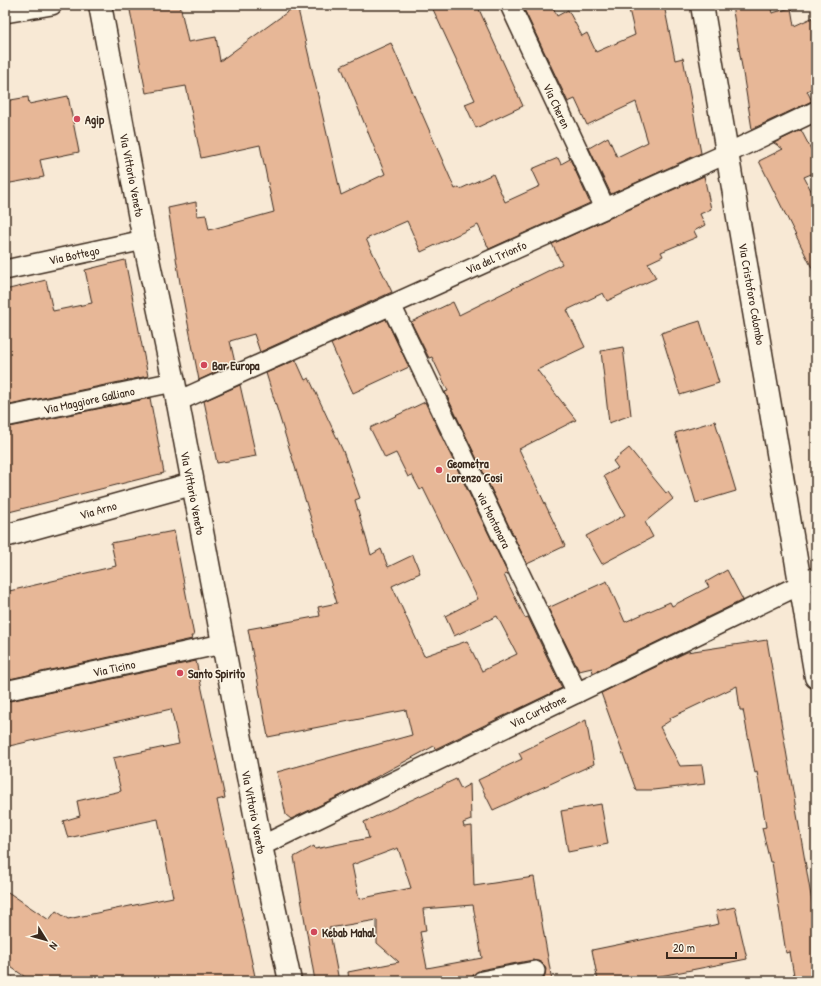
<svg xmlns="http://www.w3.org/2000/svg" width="821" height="986" viewBox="0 0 821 986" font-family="'Patrick Hand',sans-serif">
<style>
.building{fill:#e7b797;stroke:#3b2a1e;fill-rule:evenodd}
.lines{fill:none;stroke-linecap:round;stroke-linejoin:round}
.minor-casing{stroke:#3b2a1e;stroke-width:22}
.tertiary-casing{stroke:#3b2a1e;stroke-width:25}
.secondary-casing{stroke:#3b2a1e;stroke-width:25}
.path{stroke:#3b2a1e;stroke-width:2.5;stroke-dasharray:1 3;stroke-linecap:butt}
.minor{stroke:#fcf5e5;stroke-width:19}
.tertiary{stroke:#fcf5e5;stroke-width:22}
.secondary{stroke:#fcf5e5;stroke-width:22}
.poi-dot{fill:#d1495b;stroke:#fcf5e5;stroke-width:1.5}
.labels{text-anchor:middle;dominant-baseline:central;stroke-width:3;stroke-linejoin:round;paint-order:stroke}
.street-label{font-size:12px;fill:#3b2a1e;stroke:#fcf5e5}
.poi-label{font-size:12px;font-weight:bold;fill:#3b2a1e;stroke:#fcf5e5;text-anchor:start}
</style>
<rect width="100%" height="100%" fill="#f8e9d5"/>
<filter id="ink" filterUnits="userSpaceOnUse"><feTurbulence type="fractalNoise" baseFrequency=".025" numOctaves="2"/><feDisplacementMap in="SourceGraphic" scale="8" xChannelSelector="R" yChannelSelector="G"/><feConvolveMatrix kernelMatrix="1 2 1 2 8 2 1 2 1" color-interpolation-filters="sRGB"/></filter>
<g filter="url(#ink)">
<!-- building -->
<g class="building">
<path d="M 129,5 L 180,5 L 188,42 L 216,37 L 220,61 L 297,5 L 341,195 L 385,174 L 341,66 L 391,43 L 455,189 L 459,187 L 460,189 L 493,174 L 505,202 L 540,186 L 532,169 L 558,158 L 561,164 L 570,159 L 590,203 L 489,249 L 478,225 L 421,252 L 407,221 L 366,239 L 392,292 L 260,352 L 254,334 L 230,341 L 235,363 L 199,380 L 180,283 L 168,208 L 196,202 L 197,216 L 206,215 L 209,230 L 274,212 L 260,145 L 201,158 L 186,86 L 146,93 Z"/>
<path d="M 431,5 L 477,5 L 523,106 L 476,128 L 465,104 L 475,100 Z"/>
<path d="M 522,5 L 552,5 L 557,16 L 568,10 L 582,36 L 587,33 L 596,52 L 635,35 L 628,5 L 664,5 L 675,60 L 683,58 L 701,153 L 611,194 L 589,148 L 608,137 L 617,157 L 648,142 L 636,102 L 587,125 L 575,99 L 568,102 Z"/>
<path d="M 732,5 L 770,5 L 772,13 L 791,8 L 794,26 L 816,16 L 816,86 L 807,91 L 812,101 L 752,129 Z"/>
<path d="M 68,96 L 79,152 L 40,160 L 44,177 L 5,184 L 5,101 L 28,97 L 29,104 Z"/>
<path d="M 801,130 L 816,159 L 816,172 L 804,177 L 816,200 L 816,276 L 759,161 L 783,149 L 774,143 Z"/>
<path d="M 704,176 L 711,209 L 700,214 L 705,225 L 694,231 L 697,237 L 661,252 L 663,256 L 648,263 L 656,278 L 607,301 L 603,293 L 567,310 L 585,347 L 537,370 L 576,420 L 519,449 L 565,546 L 527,564 L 445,392 L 448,391 L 432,357 L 429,358 L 411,322 L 453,302 L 459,315 L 562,264 L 552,244 Z"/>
<path d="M 125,260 L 148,376 L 5,406 L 5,290 L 46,280 L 53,311 L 92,303 L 85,270 Z"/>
<path d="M 386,319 L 409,367 L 353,393 L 331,344 Z"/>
<path d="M 700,321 L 719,383 L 680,395 L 661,333 Z"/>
<path d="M 623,347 L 631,415 L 609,423 L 601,351 Z"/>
<path d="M 296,360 L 305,380 L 309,378 L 343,451 L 360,498 L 355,500 L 371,555 L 381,549 L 388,567 L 413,555 L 420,573 L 392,586 L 424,656 L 467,641 L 482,671 L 517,654 L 497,616 L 454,636 L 445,616 L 478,599 L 423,488 L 420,490 L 412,475 L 408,477 L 396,453 L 385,458 L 370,428 L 425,402 L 508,574 L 504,575 L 525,618 L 528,617 L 562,688 L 435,749 L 434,746 L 350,791 L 291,819 L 286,815 L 277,772 L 412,735 L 406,710 L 268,737 L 248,629 L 320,616 L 318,607 L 337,603 L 266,373 Z"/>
<path d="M 240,385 L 256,456 L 217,463 L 204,401 Z"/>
<path d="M 150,398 L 164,473 L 5,513 L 5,428 Z"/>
<path d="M 715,421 L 736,491 L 696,503 L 675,433 Z"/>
<path d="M 629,448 L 666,493 L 668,492 L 673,499 L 645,522 L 653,537 L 602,564 L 586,536 L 625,515 L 604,476 L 618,468 L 613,461 Z"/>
<path d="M 174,531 L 194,636 L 191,636 L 192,639 L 5,680 L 5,592 L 116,566 L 111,543 Z"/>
<path d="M 727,570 L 743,600 L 593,673 L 592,668 L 579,671 L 548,608 L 607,581 L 625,622 L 670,602 L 672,606 L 709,587 L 706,582 Z"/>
<path d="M 767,640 L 816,925 L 816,981 L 795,981 L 790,952 L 786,953 L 772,862 L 770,862 L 762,828 L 766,827 L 757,772 L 755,773 L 743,710 L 740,710 L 737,686 L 670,718 L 671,720 L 660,727 L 680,766 L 702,765 L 705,784 L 653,790 L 636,790 L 601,693 L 687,652 Z"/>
<path d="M 196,661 L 225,798 L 217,800 L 256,981 L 31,981 L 5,963 L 5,890 L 49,920 L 56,911 L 68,919 L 173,897 L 158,819 L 68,838 L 63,821 L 80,816 L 77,801 L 121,791 L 113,758 L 179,744 L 171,709 L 5,747 L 5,702 Z"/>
<path d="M 586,720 L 594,764 L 493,810 L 478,780 L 522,759 L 519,753 Z"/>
<path d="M 456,779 L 461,789 L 470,784 L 471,820 L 463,823 L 464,827 L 472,826 L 474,886 L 534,877 L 552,981 L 539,981 L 545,975 L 546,969 L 543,964 L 533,960 L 480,970 L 472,977 L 453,981 L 349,981 L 348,972 L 399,962 L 377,943 L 377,920 L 329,928 L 339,981 L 315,981 L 294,857 L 314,846 L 315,849 L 369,838 L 364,822 ZM 398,848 L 411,888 L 359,899 L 352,865 ZM 473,905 L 482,958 L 427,968 L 420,932 L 426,931 L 423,909 Z"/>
<path d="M 601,804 L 608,844 L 568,852 L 561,811 Z"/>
<path d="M 735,907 L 747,959 L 635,981 L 598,981 L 592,950 L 719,924 L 716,911 Z"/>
</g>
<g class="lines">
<defs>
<g id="minor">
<path d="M 510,5 L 605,208"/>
<path d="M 5,13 L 52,5"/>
<path d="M 5,270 L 144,240"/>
<path d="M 391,305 L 577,693"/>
<path d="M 176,402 L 728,153 L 816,111"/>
<path d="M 5,417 L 174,382"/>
<path d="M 5,691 L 222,644"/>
<path d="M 261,846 L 816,577"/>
<path d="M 482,981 L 535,971"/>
</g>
<path id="tertiary" d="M 702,5 L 816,677"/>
<g id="secondary">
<path d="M 100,5 L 144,240 L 174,382 L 261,846 L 290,981"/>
<path d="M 5,536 L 192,484"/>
</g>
</defs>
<!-- minor casing -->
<use href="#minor" class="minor-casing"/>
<!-- tertiary casing -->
<use href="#tertiary" class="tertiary-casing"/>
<!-- secondary casing -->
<use href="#secondary" class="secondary-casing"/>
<!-- path -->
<path class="path" d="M 5,973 L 17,981"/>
<!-- minor -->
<use href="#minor" class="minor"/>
<!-- tertiary -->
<use href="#tertiary" class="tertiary"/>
<!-- secondary -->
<use href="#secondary" class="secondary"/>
</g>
</g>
<!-- markers -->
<g class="poi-dot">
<circle cx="77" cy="119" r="4"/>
<circle cx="204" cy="365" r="4"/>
<circle cx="439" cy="470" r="4"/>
<circle cx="180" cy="673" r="4"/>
<circle cx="314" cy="932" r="4"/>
</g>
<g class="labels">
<!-- street labels -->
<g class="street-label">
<text transform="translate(557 106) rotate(65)">Via Cheren</text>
<text transform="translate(132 175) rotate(79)">Via Vittorio Veneto</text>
<text transform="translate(74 255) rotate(-12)">Via Bottego</text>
<text transform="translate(496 257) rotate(-24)">Via del Trionfo</text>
<text transform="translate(752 294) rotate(80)">Via Cristoforo Colombo</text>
<text transform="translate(89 400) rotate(-12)">Via Maggiore Galliano</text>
<text transform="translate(193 493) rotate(79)">Via Vittorio Veneto</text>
<text transform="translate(98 510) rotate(-16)">Via Arno</text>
<text transform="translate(494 520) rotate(64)">via Montanara</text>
<text transform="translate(114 668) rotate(-12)">Via Ticino</text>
<text transform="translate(538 711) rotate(-26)">Via Curtatone</text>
<text transform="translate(254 812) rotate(79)">Via Vittorio Veneto</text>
</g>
<!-- poi labels -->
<g class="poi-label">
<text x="85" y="119">Agip</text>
<text x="212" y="365">Bar Europa</text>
<text x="447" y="463">Geometra<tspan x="447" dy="14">Lorenzo Cosi</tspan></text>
<text x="188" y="673">Santo Spirito</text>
<text x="322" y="932">Kebab Mahal</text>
</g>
</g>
<!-- margin -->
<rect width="821" height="986" fill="none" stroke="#fcf5e5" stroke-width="20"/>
<rect x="10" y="10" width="801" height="966" fill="none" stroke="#3b2a1e" stroke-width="1.5" filter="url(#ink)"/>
<!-- north arrow -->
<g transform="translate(46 940) rotate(127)" stroke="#fcf5e5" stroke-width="3" paint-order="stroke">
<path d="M0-3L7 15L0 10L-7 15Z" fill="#3b2a1e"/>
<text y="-6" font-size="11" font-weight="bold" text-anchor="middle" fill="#3b2a1e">N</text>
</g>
<!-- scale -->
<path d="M667 952v6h69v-6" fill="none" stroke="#3b2a1e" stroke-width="2"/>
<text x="673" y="952" font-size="12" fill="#3b2a1e" stroke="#fcf5e5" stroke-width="3" paint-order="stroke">20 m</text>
</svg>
